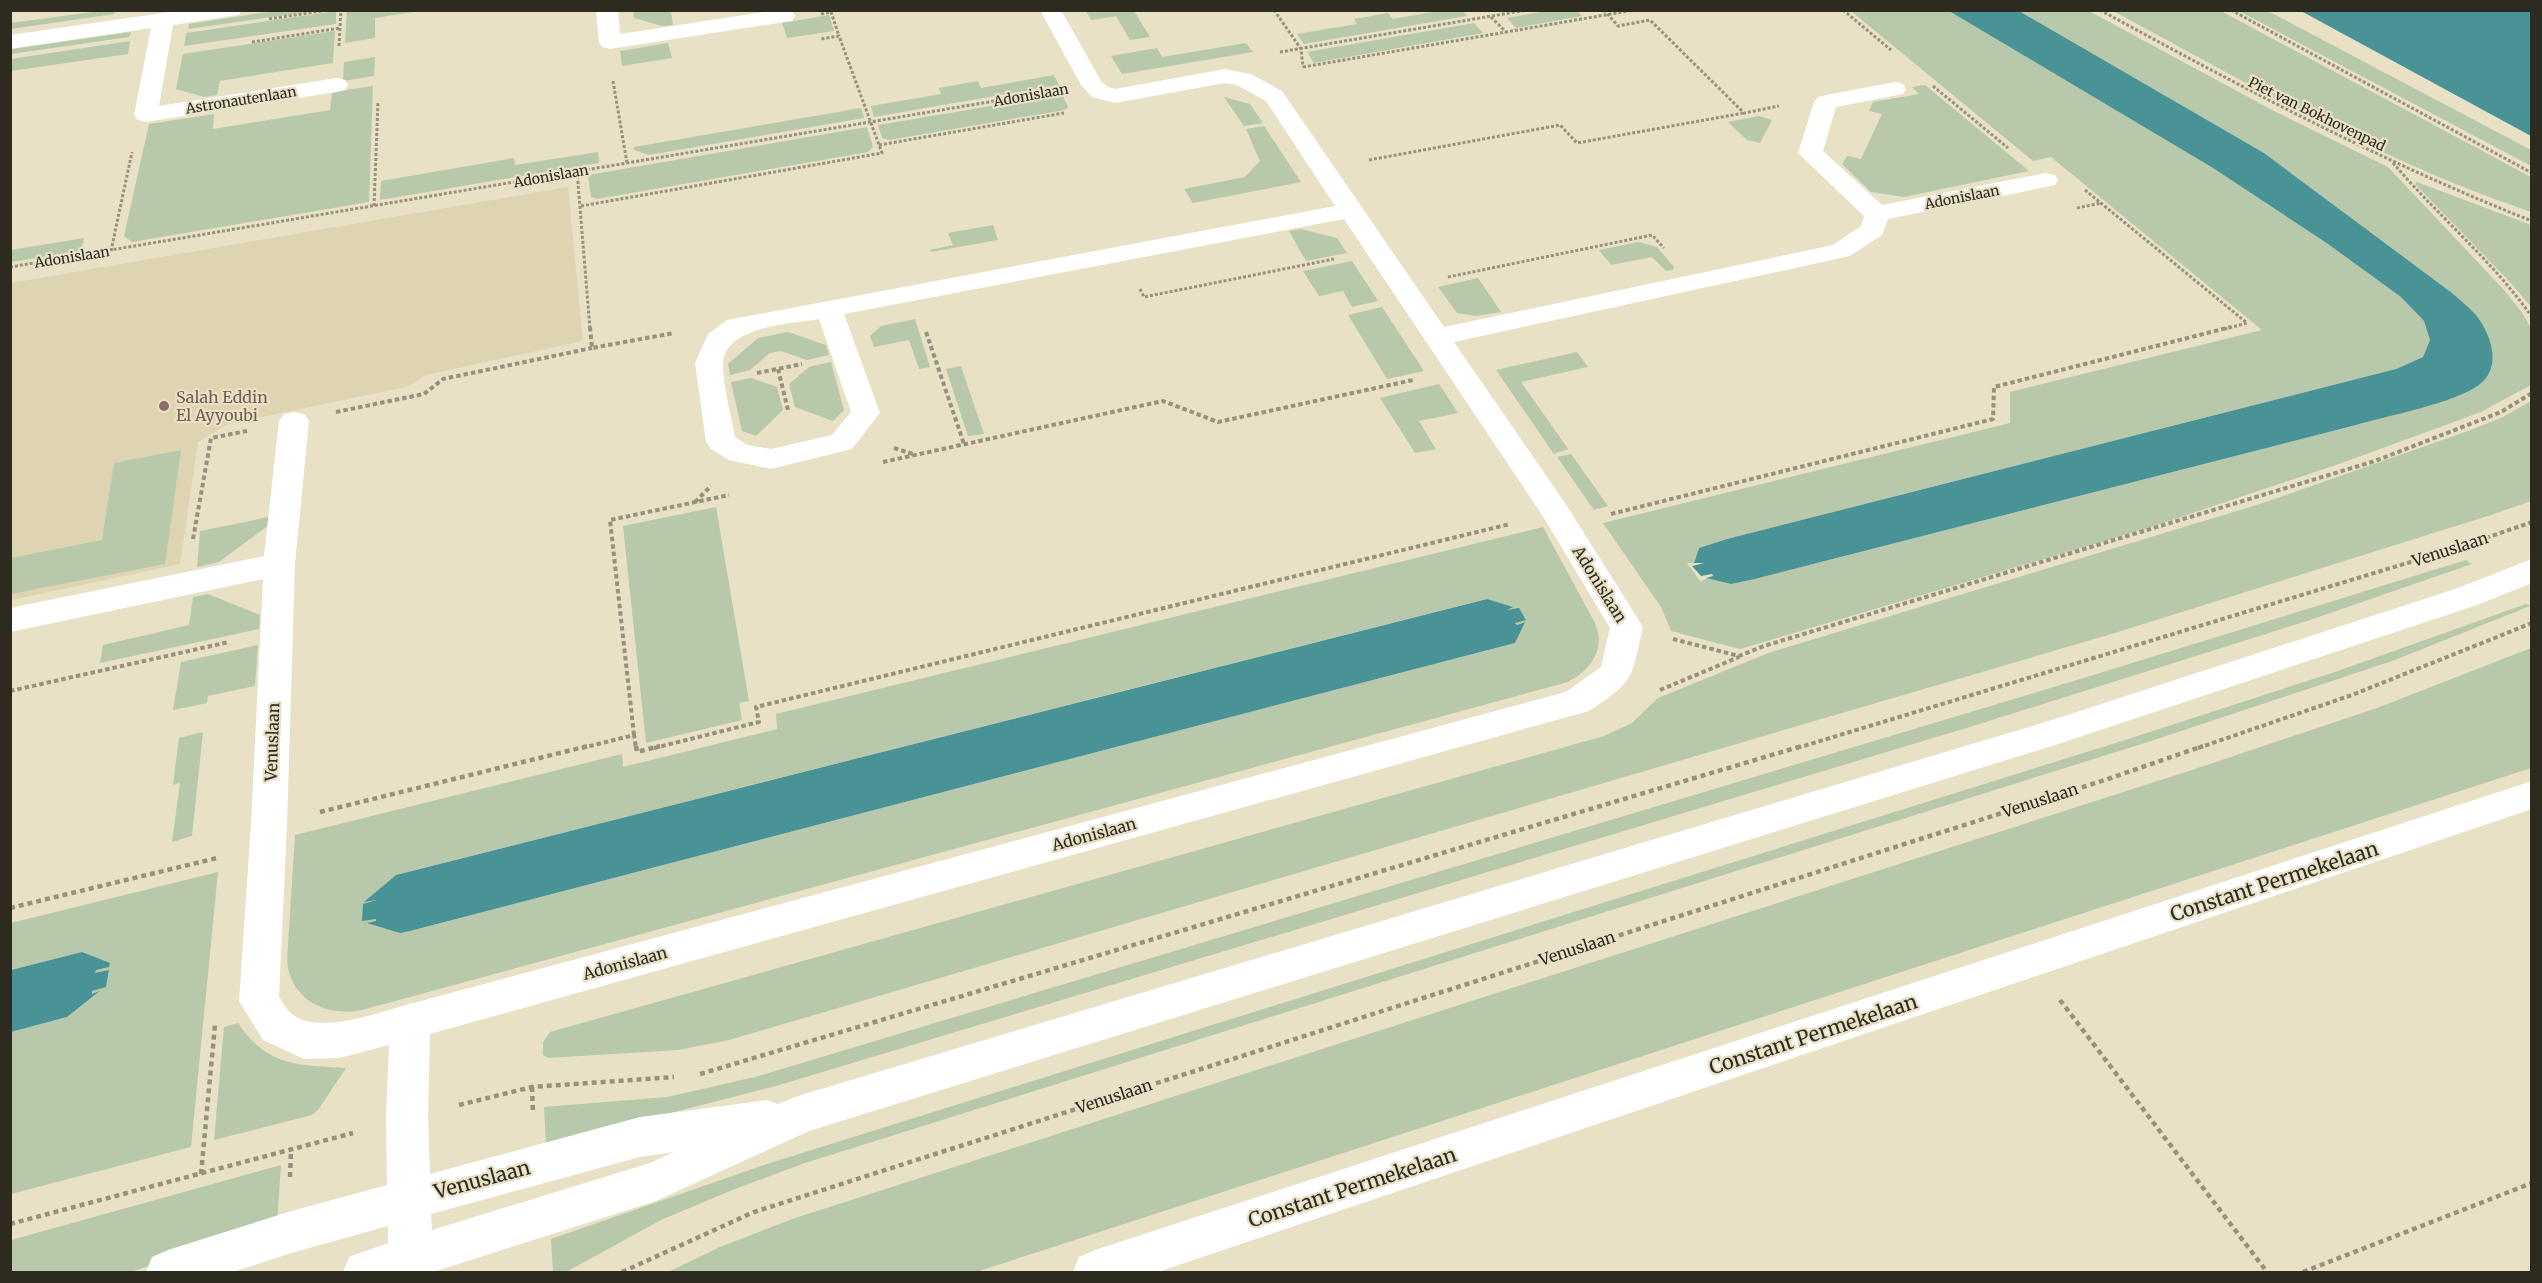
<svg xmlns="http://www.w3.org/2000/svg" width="2542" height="1283" viewBox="0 0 2542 1283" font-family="Merriweather,serif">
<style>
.built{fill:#ded4b2}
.green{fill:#b7c9aa;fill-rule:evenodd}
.water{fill:#499396}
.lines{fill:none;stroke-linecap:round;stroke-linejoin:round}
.path-far2{stroke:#97927e;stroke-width:3;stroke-dasharray:3 2;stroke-linecap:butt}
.path-far1{stroke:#97927e;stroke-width:4;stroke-dasharray:4.5 3;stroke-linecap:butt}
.path{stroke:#97927e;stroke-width:4.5;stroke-dasharray:5 4;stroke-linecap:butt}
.minor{fill:#fff;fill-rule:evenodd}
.education-dot{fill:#8d6e63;stroke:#e8e1c6;stroke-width:2}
.labels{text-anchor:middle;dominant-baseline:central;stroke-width:4.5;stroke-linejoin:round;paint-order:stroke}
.far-street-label{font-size:14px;fill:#2d2a20;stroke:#e8e1c6}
.education-label{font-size:16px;fill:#785e54;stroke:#e8e1c6;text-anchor:start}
.street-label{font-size:16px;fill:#2d2a20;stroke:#e8e1c6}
.near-street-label{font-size:20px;fill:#2d2a20;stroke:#e8e1c6}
</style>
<rect width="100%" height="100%" fill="#e8e1c6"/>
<!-- built -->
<path class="built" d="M 568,187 L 583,341 L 426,375 L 406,387 L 228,424 L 198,442 L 180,564 L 11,600 L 11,283 Z"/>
<!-- green -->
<g class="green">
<path d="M 281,10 L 313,11 L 188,29 L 189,24 Z"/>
<path d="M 347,10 L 420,10 L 420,11 L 375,18 L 375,38 L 345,43 Z"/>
<path d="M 1444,10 L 1463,11 L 1467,16 L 1304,44 L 1297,34 L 1357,24 L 1354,19 L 1388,13 L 1393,19 Z"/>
<path d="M 1551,10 L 1577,11 L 1582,16 L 1516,28 L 1507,18 Z"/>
<path d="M 100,11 L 115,11 L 114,14 L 11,29 L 11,23 Z"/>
<path d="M 336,11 L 336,24 L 184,46 L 186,33 Z"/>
<path d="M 633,11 L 633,10 L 682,11 L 671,12 L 673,25 L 662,26 L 634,18 Z"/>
<path d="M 1086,11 L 1134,11 L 1150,37 L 1130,40 L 1116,16 L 1091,20 Z"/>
<path d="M 1851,11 L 1949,11 L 2213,168 L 2328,244 L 2401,297 L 2424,321 L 2430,340 L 2423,357 L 2396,369 L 1727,539 L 1699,548 L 1694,563 L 1687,563 L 1701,582 L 1706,578 L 1731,584 L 1755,579 L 2356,425 C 2387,416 2455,403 2479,385 C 2503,367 2491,334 2476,315 C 2469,307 2460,300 2452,293 L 2264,153 L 2019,11 L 2089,11 L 2272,110 L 2388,167 L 2505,291 L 2523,314 L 2531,328 L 2531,385 L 2481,412 L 2339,464 L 2148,528 L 1740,649 L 1671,631 L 1661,607 L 1603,523 L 2010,423 L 2010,392 L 2262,330 L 2051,157 L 2033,161 Z"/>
<path d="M 2113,11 L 2221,11 L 2531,177 L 2531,212 C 2384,163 2249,84 2113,11 Z"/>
<path d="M 2239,11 L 2268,11 L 2531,150 L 2531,166 Z"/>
<path d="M 829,15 L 834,31 L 787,38 L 782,23 Z"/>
<path d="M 1474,23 L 1483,33 L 1314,63 L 1307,52 Z"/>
<path d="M 335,31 L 333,63 L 220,81 L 217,95 L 204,97 L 176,89 L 183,54 Z"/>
<path d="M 131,32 L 129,37 L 11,54 L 11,49 Z"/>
<path d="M 130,41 L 128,54 L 11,71 L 11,59 Z"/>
<path d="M 668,43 L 672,58 L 622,66 L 620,51 Z"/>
<path d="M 1246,43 L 1253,52 L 1122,74 L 1111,56 L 1157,48 L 1162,57 Z"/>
<path d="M 375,57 L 374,76 L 343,81 L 344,62 Z"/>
<path d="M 1054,75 L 1059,85 L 874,117 L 871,106 L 941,94 L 939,88 L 978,81 L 981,88 Z"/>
<path d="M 1925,85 L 2029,171 L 1904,197 L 1871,192 L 1842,164 L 1847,156 L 1861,159 L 1882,114 L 1869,111 L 1873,102 L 1919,94 L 1912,87 Z"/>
<path d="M 373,86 L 369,202 L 132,242 L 124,236 L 149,124 L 214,114 L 213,129 L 330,110 L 332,92 Z"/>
<path d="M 1062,94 L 1068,107 L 1065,110 L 889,140 L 882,138 L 878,125 Z"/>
<path d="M 1224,97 L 1250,104 L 1263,123 L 1244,126 Z"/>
<path d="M 861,108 L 864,118 L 649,155 L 634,150 L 634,147 Z"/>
<path d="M 1759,116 L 1772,120 L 1760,143 L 1747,140 L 1728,122 Z"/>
<path d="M 1264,126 L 1301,182 L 1193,203 L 1184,189 L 1245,177 L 1260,161 L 1246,129 Z"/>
<path d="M 867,127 L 873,147 L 868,152 L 597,199 L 591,197 L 588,175 Z"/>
<path d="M 598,152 L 599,163 L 380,200 L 381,181 L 514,158 L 515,165 Z"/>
<path d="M 2417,182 L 2531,225 L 2531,307 L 2510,282 L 2415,184 Z"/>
<path d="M 993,225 L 998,240 L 931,252 L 930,250 L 953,245 L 948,233 Z"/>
<path d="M 1301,229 L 1337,238 L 1347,253 L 1306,261 L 1289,231 Z"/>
<path d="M 84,238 L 81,251 L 11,262 L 11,250 Z"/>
<path d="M 1638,242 L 1657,247 L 1674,267 L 1673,270 L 1666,271 L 1652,257 L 1611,265 L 1599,250 Z"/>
<path d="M 1352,261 L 1378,301 L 1352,307 L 1343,291 L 1319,296 L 1303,271 Z"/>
<path d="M 1478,278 L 1501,312 L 1476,316 L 1457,313 L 1438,287 Z"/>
<path d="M 1382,307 L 1384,310 L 1424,371 L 1387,379 L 1348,315 Z"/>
<path d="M 915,319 L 930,367 L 919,369 L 909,340 L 874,347 L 870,336 L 881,326 Z"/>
<path d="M 788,332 L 826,345 L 829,355 L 807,360 L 781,351 L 770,353 L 750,370 L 730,375 L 728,364 L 758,338 Z"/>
<path d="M 1577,352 L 1588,367 L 1521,382 L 1568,449 L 1554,454 L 1496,370 Z"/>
<path d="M 831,362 L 844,410 L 833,421 L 795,407 L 789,384 L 809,367 Z"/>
<path d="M 961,366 L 984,434 L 968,436 L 946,369 Z"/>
<path d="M 751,378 L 777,387 L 783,410 L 756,436 L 742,431 L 731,382 Z"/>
<path d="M 1439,384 L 1458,413 L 1419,421 L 1436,449 L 1415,453 L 1380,398 Z"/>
<path d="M 2531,401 L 2531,501 L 2491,515 L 2118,632 L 729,1040 L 678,1050 L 548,1058 L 543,1055 L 543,1042 L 550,1032 L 1604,736 L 1632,723 L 1658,698 L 1771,652 L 2260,504 L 2468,431 L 2503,417 Z"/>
<path d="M 181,450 L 165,564 L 11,594 L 11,558 L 102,540 L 114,463 Z"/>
<path d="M 1571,454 L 1608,506 L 1594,510 L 1557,457 Z"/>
<path d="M 716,507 L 749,701 L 739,703 L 742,720 L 646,743 L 623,526 Z"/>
<path d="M 269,517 L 269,525 L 219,562 L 197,567 L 200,531 Z"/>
<path d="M 1543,527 L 1595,623 C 1606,649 1591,670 1568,682 L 362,1010 C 325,1017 291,1000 287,961 L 295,835 L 622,754 L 623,767 L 777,729 L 776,714 ZM 1486,599 L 1512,607 L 1506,609 L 1526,619 L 1515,622 L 1517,625 L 1524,622 L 1515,643 L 410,931 L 368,923 L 377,921 L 377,898 L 366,901 L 396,875 L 408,872 Z"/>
<path d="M 2466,560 L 2472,564 L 2307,621 L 1973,726 L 776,1086 L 546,1145 L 544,1107 L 667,1097 L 755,1077 L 2077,680 Z"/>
<path d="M 208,594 L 260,615 L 259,629 L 100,663 L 103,645 L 189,625 L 193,597 Z"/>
<path d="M 2526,604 L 2530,606 L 2395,660 L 2148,742 L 805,1163 L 730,1191 L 661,1220 L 566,1272 L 553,1272 L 551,1239 L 770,1163 L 2125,740 L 2335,672 Z"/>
<path d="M 258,645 L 255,686 L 208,696 L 207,703 L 173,710 L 181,662 Z"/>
<path d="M 2531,648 L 2531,768 L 976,1272 L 668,1272 L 720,1247 L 792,1219 L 2192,770 L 2377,708 Z"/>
<path d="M 203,732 L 192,836 L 172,842 L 180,783 L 173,785 L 179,738 Z"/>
<path d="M 218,872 L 191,1147 L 11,1194 L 11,1032 L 67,1017 L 98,993 L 92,994 L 92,991 L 106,987 L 109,970 L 95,974 L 95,970 L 109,967 L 82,952 L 11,970 L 11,923 Z"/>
<path d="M 238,1023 C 268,1068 300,1065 346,1068 L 318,1110 L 312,1115 L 214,1140 L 224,1027 Z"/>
<path d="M 281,1165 L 277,1224 L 131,1272 L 11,1272 L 11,1240 Z"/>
</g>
<!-- water -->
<g class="water">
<path d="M 1949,11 L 2019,11 L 2264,153 L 2452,293 C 2460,300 2469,307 2476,315 C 2491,334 2503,367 2479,385 C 2455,403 2387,416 2356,425 L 1755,579 L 1731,584 L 1706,578 L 1713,576 L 1712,574 L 1701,576 L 1692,566 L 1704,563 L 1694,563 L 1699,548 L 1727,539 L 2396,369 L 2423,357 L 2430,340 L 2424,321 L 2401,297 L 2328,244 L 2213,168 Z"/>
<path d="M 2301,11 L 2531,11 L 2531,136 Z"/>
<path d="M 1487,599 L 1513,607 L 1507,610 L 1519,608 L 1526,620 L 1515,623 L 1517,625 L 1525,622 L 1515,643 L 410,931 L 400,933 L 367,923 L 376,921 L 376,919 L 362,921 L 363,904 L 377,900 L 364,902 L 396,875 L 408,872 Z"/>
<path d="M 82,952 L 110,963 L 109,967 L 96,970 L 95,973 L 109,970 L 106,987 L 92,991 L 92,994 L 100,991 L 67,1017 L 11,1032 L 11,970 Z"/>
</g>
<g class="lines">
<!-- path-far2 -->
<g class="path-far2">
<path d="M 1274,10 L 1301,49 L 1303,67"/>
<path d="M 1604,10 L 1618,26 L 1650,20 L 1744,113 L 1779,106"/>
<path d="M 1843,10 L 1891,50"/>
<path d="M 2100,10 C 2241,87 2382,162 2532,221"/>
<path d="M 2231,10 L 2532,173"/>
<path d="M 821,14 L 831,12 L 839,36"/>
<path d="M 1491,17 L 1506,32"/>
<path d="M 269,19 L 328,10"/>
<path d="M 252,42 L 340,28"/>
<path d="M 339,46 L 341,10"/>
<path d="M 1280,52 L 1527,10"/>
<path d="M 1303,67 L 1634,10"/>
<path d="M 613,81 L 627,163"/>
<path d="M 1933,86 L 2008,148"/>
<path d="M 879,145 L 1064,113"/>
<path d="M 1369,160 L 1560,125 L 1577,143 L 1744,113"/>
<path d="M 2393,163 C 2438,216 2492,260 2532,317"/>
<path d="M 577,171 L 590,329"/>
<path d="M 2085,190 L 2247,323 L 2225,329"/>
<path d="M 374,206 L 378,102"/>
<path d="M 581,206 L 882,153 L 839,36 L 821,39"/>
<path d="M 2077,208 L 2101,203"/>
<path d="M 111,251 L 132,152"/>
<path d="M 10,267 L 1048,92"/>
<path d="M 1448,277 L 1652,235 L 1664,248"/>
<path d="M 1140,289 L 1144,297 L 1334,259"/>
</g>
<!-- path-far1 -->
<g class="path-far1">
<path d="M 590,327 L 592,348 L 674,333"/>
<path d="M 926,332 L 964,444"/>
<path d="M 778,369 L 788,410"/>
<path d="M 757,373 L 802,364"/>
<path d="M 336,412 L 424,394 L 443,379 L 592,348"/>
<path d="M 894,448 L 913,454"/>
<path d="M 883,462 L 1163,401 L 1218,422 L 1413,380"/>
<path d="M 695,502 L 711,486"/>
<path d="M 1611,514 L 1993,419 L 1994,387 L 2231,327"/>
<path d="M 193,539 L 211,438 L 247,431"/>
<path d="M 1673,639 L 1739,656 L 1764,646 L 2375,461 L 2501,412 L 2532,393"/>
<path d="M 1660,690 L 1739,657"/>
<path d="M 10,691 L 229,642"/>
<path d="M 634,735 L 610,520 L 729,495"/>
<path d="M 582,748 L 634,735 L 636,748"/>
<path d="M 654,748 L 759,722 L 756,707 L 1510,524"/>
<path d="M 1797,748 L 2460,547 L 2532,522"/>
<path d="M 2198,748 L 2352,695 L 2532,623"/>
</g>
<!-- path -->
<g class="path">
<path d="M 636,746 L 637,752 L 660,746"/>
<path d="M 320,812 L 588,746"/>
<path d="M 10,908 L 217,858"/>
<path d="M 2060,1000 L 2267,1272"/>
<path d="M 700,1074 L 1802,746"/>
<path d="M 532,1087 L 533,1113"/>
<path d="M 459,1105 L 532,1087 L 674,1077"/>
<path d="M 201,1174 L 215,1025"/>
<path d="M 290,1177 L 291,1151"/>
<path d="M 10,1224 L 353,1133"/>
<path d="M 622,1272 L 754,1212 L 2105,780 L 2203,746"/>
<path d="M 2303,1272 L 2532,1183"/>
</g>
<!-- minor -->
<g class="minor">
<path d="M 183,10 L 241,10 L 239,15 L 231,16 L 173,25 L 159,106 L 337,78 L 345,80 L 348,85 L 345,90 L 337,92 L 146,122 L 138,120 L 134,115 L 151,28 L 10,49 L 10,35 Z"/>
<path d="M 596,10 L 618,10 L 620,34 L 777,10 L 792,11 L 795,16 L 792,21 L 784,22 L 610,49 L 602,47 L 599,42 Z"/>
<path d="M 1040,10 L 1061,10 L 1101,81 L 1108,87 L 1115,89 L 1225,69 L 1251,74 L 1282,91 L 1444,327 L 1833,245 L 1861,226 L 1864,216 L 1798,153 L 1814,102 L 1818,97 L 1826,95 L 1895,82 L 1903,84 L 1906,89 L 1903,94 L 1836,107 L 1823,151 L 1882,205 L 2046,173 L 2055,175 L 2058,180 L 2055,185 L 2046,187 L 1888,219 L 1882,235 L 1850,256 L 1454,342 L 1567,506 L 1643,627 C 1631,679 1635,681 1589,711 L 430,1034 L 428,1117 L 430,1174 L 640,1117 L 767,1100 L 778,1104 L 801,1095 L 2052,720 L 2455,589 L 2532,559 L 2532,583 L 2477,605 L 2055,745 L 809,1131 L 656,1201 L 433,1272 L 343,1272 L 349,1257 L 388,1243 L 388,1226 L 288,1254 L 233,1272 L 146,1272 L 152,1257 L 168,1250 L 288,1212 L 387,1185 L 386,1117 L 389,1045 L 339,1058 L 304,1059 L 263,1040 L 239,1001 L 251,824 L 263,579 L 10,632 L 10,608 L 264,556 L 279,421 L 284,414 L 294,412 L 304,414 L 309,421 L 295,564 L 287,824 L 279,997 C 283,1003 287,1011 293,1015 C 321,1035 379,1012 410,1004 L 1566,692 L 1601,667 L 1610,628 L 1544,518 L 1344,219 L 844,314 L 880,413 L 852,449 L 771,469 L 729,460 L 711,449 L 706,442 L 695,363 L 708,334 L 727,320 L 1335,206 L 1266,101 L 1237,85 L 1225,83 L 1115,103 L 1092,97 L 1081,85 ZM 819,319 L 851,412 L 832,435 L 771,449 L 747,445 L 735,437 C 731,415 723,386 723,364 C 724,326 790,324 819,319 ZM 674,1152 L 650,1163 L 432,1230 L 431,1214 L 640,1157 Z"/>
<path d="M 2532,781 L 2532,809 L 1158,1272 L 1073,1272 L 1079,1257 L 1095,1250 Z"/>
</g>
</g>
<!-- markers -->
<circle class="education-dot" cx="164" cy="406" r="6"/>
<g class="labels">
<!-- far-street labels -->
<g class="far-street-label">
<text transform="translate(1031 95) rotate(-10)">Adonislaan</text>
<text transform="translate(241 100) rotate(-9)">Astronautenlaan</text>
<text transform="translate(2317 114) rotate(26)">Piet van Bokhovenpad</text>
<text transform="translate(551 176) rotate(-10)">Adonislaan</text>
<text transform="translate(1962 197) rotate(-11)">Adonislaan</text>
<text transform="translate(72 257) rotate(-9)">Adonislaan</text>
</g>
<!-- education labels -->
<g class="education-label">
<text x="176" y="397">Salah Eddin<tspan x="176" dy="18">El Ayyoubi</tspan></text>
</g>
<!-- street labels -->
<g class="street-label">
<text transform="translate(2450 549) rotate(-18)">Venuslaan</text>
<text transform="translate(1600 584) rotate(58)">Adonislaan</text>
<text transform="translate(272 742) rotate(-88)">Venuslaan</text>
<text transform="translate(2040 800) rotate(-18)">Venuslaan</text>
<text transform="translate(1094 834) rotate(-15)">Adonislaan</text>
<text transform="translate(1577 948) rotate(-18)">Venuslaan</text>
<text transform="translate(625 963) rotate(-15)">Adonislaan</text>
<text transform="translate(1114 1096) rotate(-18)">Venuslaan</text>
</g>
<!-- near-street labels -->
<g class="near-street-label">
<text transform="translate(2274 881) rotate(-18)">Constant Permekelaan</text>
<text transform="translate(1813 1034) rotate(-18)">Constant Permekelaan</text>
<text transform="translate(482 1179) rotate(-15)">Venuslaan</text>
<text transform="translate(1352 1187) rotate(-18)">Constant Permekelaan</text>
</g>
</g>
<!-- border -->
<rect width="2542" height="1283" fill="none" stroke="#2d2a20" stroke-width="24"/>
</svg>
